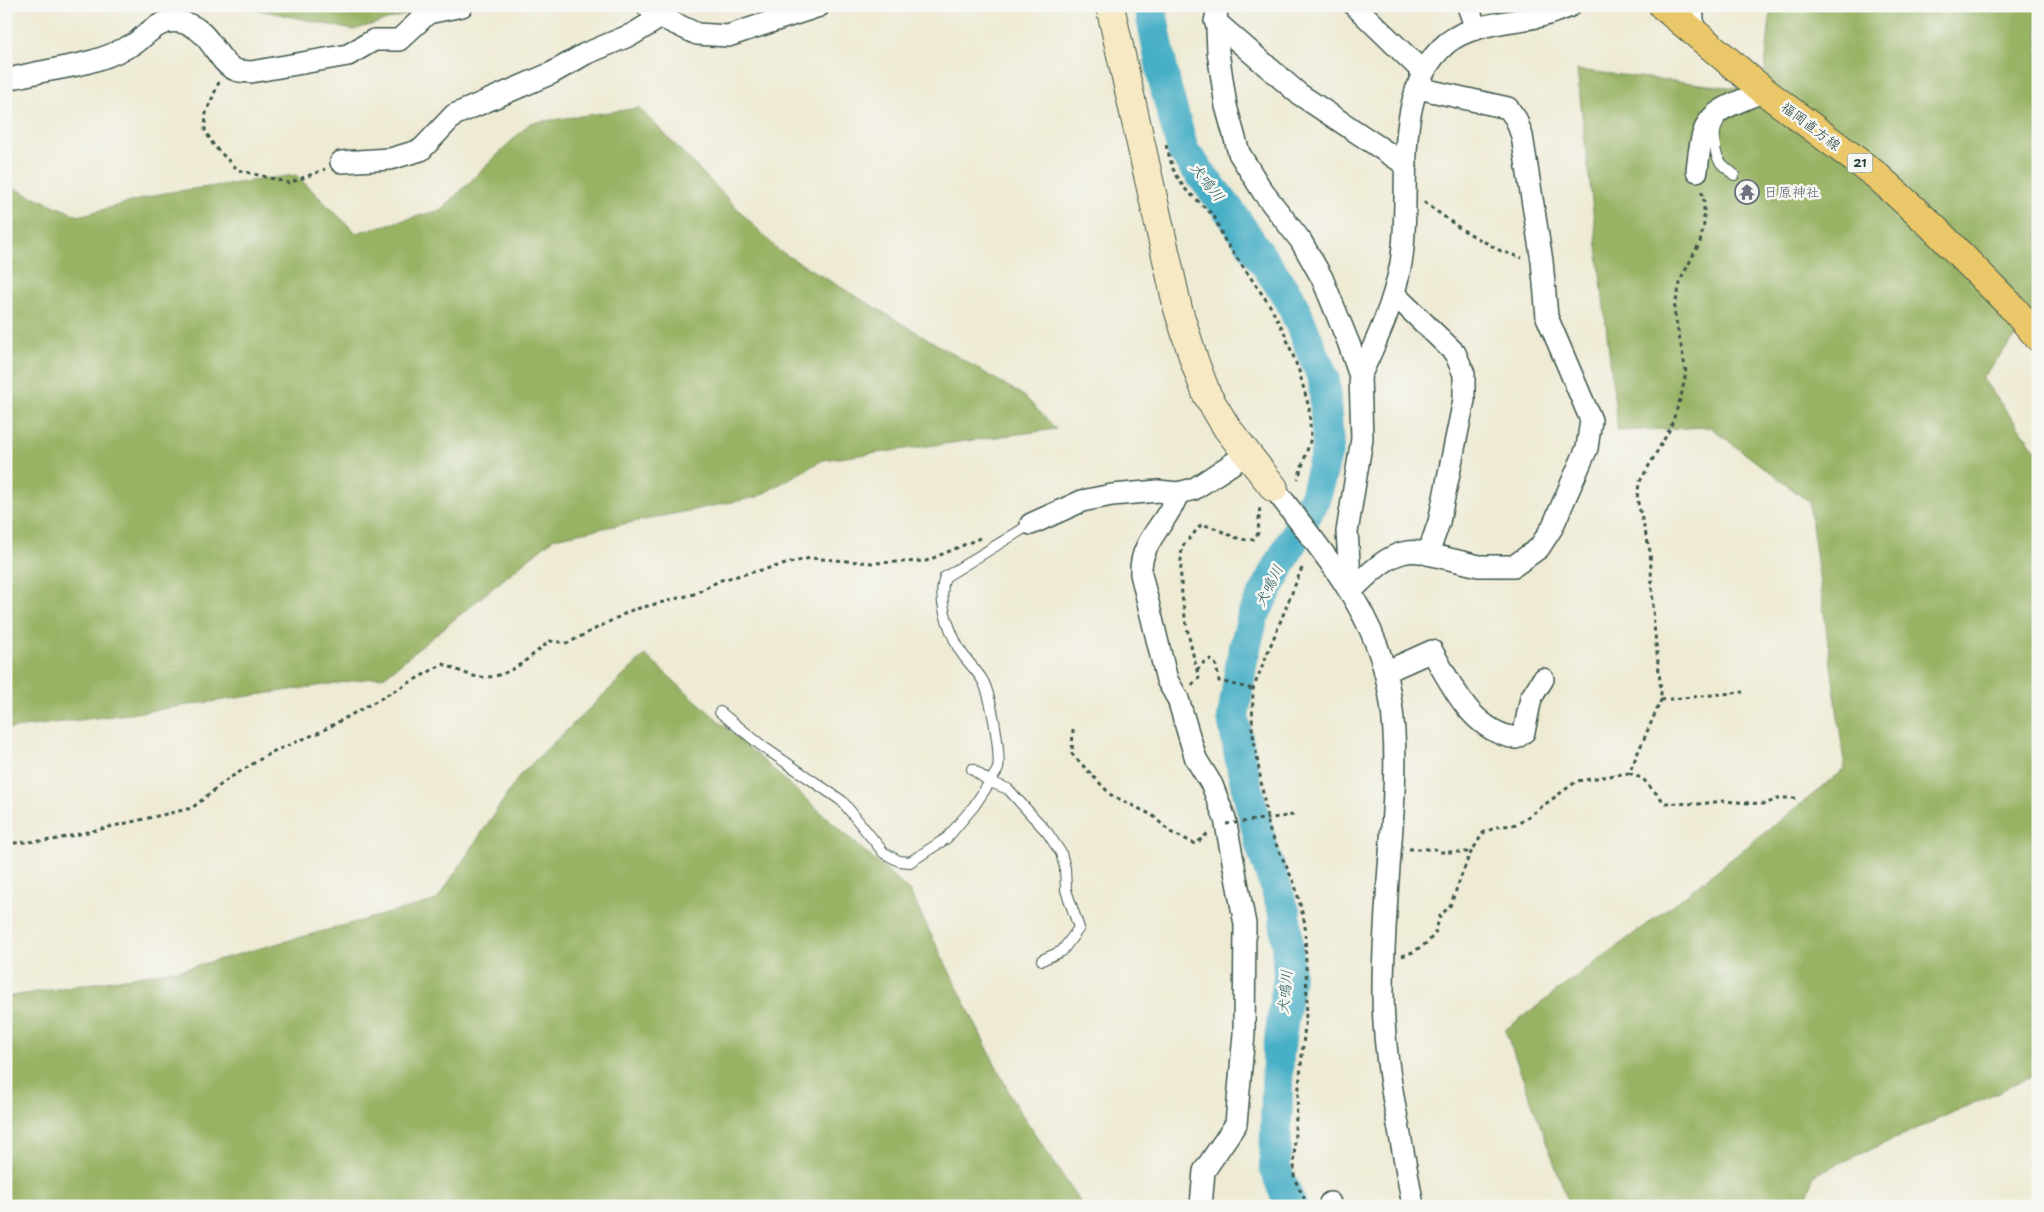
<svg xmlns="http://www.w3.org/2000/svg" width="2044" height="1212" viewBox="0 0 2044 1212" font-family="'Shantell Sans','Klee One',sans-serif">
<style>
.forest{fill:#99b365;stroke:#5c784c}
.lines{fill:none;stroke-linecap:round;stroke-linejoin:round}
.river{stroke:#47afc6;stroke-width:32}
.lane-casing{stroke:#3e574c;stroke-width:12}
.street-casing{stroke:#3e574c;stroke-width:24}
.secondary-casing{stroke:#3e574c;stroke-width:30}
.primary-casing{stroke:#3e574c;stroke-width:30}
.path{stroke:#3e574c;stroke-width:3;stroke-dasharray:4 4;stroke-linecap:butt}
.lane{stroke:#fff;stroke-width:10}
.street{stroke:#fff;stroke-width:21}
.secondary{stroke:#f7e9c3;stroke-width:28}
.primary{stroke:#eac769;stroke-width:28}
.path-bridge{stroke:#3e574c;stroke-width:3;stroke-dasharray:4 4;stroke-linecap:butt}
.labels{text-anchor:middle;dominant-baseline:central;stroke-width:5;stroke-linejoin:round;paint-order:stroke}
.shield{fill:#f6f6f2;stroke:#60746d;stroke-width:1}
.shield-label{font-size:12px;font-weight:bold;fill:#1f3d34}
.street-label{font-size:14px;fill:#1f3d34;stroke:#f6f6f2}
.worship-label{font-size:14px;fill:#5b616d;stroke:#f6f6f2;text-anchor:start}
.water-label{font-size:15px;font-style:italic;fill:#2b5f60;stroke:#f6f6f2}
</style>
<rect width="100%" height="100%" fill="#f6f6f2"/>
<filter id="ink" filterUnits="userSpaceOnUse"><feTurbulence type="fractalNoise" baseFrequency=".02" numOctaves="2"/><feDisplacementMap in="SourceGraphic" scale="10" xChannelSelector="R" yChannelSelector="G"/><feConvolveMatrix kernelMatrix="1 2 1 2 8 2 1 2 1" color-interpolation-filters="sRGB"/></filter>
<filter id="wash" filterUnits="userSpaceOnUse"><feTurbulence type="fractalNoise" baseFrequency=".0096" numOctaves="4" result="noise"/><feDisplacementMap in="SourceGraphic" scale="20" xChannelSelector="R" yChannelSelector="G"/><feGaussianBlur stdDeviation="1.12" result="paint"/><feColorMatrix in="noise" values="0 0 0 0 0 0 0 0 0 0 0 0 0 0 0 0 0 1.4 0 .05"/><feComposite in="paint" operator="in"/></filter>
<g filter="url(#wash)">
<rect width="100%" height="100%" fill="#eeead3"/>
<!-- forest -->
<g class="forest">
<path d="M 241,6 L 435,6 L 353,30 Z"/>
<path d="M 1771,6 L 2038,6 L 2038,309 L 1982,378 L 2038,453 L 2038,1074 L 1814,1175 L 1804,1206 L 1570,1206 L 1505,1030 L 1691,891 L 1845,769 L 1809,502 L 1710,427 L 1618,431 L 1577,70 L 1763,91 Z"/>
<path d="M 639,108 L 778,250 L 1024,396 L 1056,429 L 823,460 L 757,497 L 554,538 L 385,676 L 128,714 L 6,729 L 6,185 L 79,216 L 164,193 L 296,175 L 356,233 L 441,210 L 530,123 Z"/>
<path d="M 645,655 L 910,892 L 1015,1104 L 1083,1206 L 6,1206 L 6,997 L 188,968 L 437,900 L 520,775 Z"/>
</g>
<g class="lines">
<!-- river -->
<path class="river" d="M 1150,6 L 1165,85 L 1183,151 L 1228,209 L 1291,301 L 1324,380 L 1328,447 L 1315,497 L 1253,616 L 1242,659 L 1233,718 L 1243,771 L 1261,845 L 1285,914 L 1289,976 L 1278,1054 L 1275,1168 L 1291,1206"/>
</g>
</g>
<g filter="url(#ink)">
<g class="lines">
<defs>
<g id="lane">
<path d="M 1719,121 C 1713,131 1713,149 1719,160 C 1722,166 1730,170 1734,175"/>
<path d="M 720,712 L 762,746 L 842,801 L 884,853 L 899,861 L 910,862 L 947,838 L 974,806 L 990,782 L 1008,789 L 1047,832 L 1061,853 L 1065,868 L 1066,890 L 1079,928 L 1062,951 L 1042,960"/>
<path d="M 972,769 L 990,782 C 992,778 996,773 998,769 C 1001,752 991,696 983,681 C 976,669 964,659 958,647 C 948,626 937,599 945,577 L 1031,524"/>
</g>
<g id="street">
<path d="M 647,6 L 661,17 L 697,34 L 728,36 L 819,6"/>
<path d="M 1216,6 L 1218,52 L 1226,106 L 1239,153 L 1263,192 L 1301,241 L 1322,278 L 1349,344 L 1360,376 L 1362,439 L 1347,532 L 1351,591"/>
<path d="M 1355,6 L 1423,72"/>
<path d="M 1468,6 L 1476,29"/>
<path d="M 1692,6 L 1694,33"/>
<path d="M 1215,21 L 1299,94 L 1406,165"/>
<path d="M 6,80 C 42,69 83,68 117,52 C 123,49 131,46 137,42 C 151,30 163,17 184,23 C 212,30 216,63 236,70 C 240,72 246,71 251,72 L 348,55 L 374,40 L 399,40 L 428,13 L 462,6"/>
<path d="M 1418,88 L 1508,108 L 1516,119 L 1522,136 L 1542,261 L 1547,317 L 1591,420 L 1587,448 L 1552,528 L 1539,548 L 1514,566 L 1479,566 L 1428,554"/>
<path d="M 341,162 L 390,159 L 421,150 L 454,115 L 552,73 L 585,54 L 633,34 L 661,17"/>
<path d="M 1697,171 C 1703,110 1711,114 1764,91"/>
<path d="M 1360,376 C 1377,340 1394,303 1401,263 C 1413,195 1388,93 1447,43 C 1472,23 1511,23 1541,16 C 1551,14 1560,10 1570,6"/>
<path d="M 1274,488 C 1311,538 1355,587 1377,646 C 1400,709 1396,775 1391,841 C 1387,891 1383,942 1383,992 C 1383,1064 1401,1135 1413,1206"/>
<path d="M 1178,493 C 1169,522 1139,541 1141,574 L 1167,680 L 1178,699 L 1196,759 L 1212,785 L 1225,819 L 1245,924 L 1244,1034 L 1236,1124 L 1204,1171 L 1201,1206"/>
<path d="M 1031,524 L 1082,501 L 1112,495 L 1158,491 L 1178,493 L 1194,489 L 1247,454"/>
<path d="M 1351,591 C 1372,571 1396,543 1428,554 L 1439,522 L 1464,400 L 1464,374 L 1455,353 L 1394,294"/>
<path d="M 1385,672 L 1432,651 C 1452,686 1472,731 1516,738 L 1524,732 L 1531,698 L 1543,679"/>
<path d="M 1330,1203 L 1331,1206"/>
</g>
<path id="secondary" d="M 1110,6 L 1178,309 L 1195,363 L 1207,395 L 1227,428 L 1274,488"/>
<path id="primary" d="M 1663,6 L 1764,91 L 1876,175 L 1932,226 L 2012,307 L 2038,337"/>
</defs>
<!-- lane casing -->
<use href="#lane" class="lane-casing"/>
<!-- street casing -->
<use href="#street" class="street-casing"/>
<!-- secondary casing -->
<use href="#secondary" class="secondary-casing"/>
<!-- primary casing -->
<use href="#primary" class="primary-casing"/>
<!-- path -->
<g class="path">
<path d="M 219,82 L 206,113 L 205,130 L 214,146 L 238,170 L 290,183 L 325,169"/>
<path d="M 1166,145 L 1173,169 L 1184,188 L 1214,216 L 1225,241 L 1269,304 L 1284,332 L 1299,371 L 1309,408 L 1311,438 L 1298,479"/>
<path d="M 1424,202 L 1461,229 L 1501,251 L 1522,258"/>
<path d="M 1302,568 L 1253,689 L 1252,728 L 1269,829 L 1295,885 L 1305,924 L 1307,1004 L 1295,1128 L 1294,1178 L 1308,1206"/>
<path d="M 1197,670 L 1205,661 L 1211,659 L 1216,665 L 1219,681 L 1253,689"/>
<path d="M 1192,685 L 1199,678 C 1188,635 1177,593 1182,547 L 1201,525 C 1221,526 1235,544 1255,539 L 1258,533 L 1260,505"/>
<path d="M 1661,700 L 1743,692"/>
<path d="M 1073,729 L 1072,754 L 1111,795 L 1152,815 L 1170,832 L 1196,844 L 1208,833"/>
<path d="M 1629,773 L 1643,779 L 1665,803 L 1699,804 L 1722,801 L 1764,804 L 1781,798 L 1799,798"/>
<path d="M 6,841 L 13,843 L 53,840 L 192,808 L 228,779 L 272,752 L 320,732 L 443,664 C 454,668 468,676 479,677 C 508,680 529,657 550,641 L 568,643 L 632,610 L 694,594 L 721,580 L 810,558 L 872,563 L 926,561 L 980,538"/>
<path d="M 1409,849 L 1435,849 L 1440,852 L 1471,852"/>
<path d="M 1402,956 L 1413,952 L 1428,942 L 1435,933 L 1440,916 L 1450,906 L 1469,856 L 1483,833 L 1497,827 L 1518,824 L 1577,781 L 1629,773 L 1661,700 L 1661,691 L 1654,625 L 1650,551 L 1637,499 L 1639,483 L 1670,429 L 1681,397 L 1686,372 L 1674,310 L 1681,279 L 1700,242 L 1704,224 L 1704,202 L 1701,188"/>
</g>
<!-- lane -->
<use href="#lane" class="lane"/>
<!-- street -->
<use href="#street" class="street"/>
<!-- secondary -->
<use href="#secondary" class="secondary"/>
<!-- primary -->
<use href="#primary" class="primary"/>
<!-- path-bridge -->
<path class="path-bridge" d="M 1226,824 L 1294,815"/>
</g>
</g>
<!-- icons -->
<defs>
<symbol id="temple-ring" viewBox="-11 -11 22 22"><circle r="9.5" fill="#f6f6f2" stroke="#6b7280" stroke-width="1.5"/><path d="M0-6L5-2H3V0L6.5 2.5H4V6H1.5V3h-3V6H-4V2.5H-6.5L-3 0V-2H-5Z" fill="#6b7280"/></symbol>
</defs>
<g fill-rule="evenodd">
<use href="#temple-ring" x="1733" y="178" width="28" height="28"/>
</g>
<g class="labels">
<!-- shield labels -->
<rect class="shield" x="1847.5" y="153.5" width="25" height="19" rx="4"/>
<g class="shield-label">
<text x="1860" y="163">21</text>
</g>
<!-- street labels -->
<g class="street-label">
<text transform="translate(1811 126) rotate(37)">福岡直方線</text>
</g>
<!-- worship labels -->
<g class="worship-label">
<text x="1764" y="192">日原神社</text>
</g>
<!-- water labels -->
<g class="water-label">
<text transform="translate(1207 182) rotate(52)">犬鳴川</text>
<text transform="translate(1269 586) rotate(-63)">犬鳴川</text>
<text transform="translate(1285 992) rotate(-85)">犬鳴川</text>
</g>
</g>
<!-- margin -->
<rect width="2044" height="1212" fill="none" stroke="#f6f6f2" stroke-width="25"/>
</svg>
